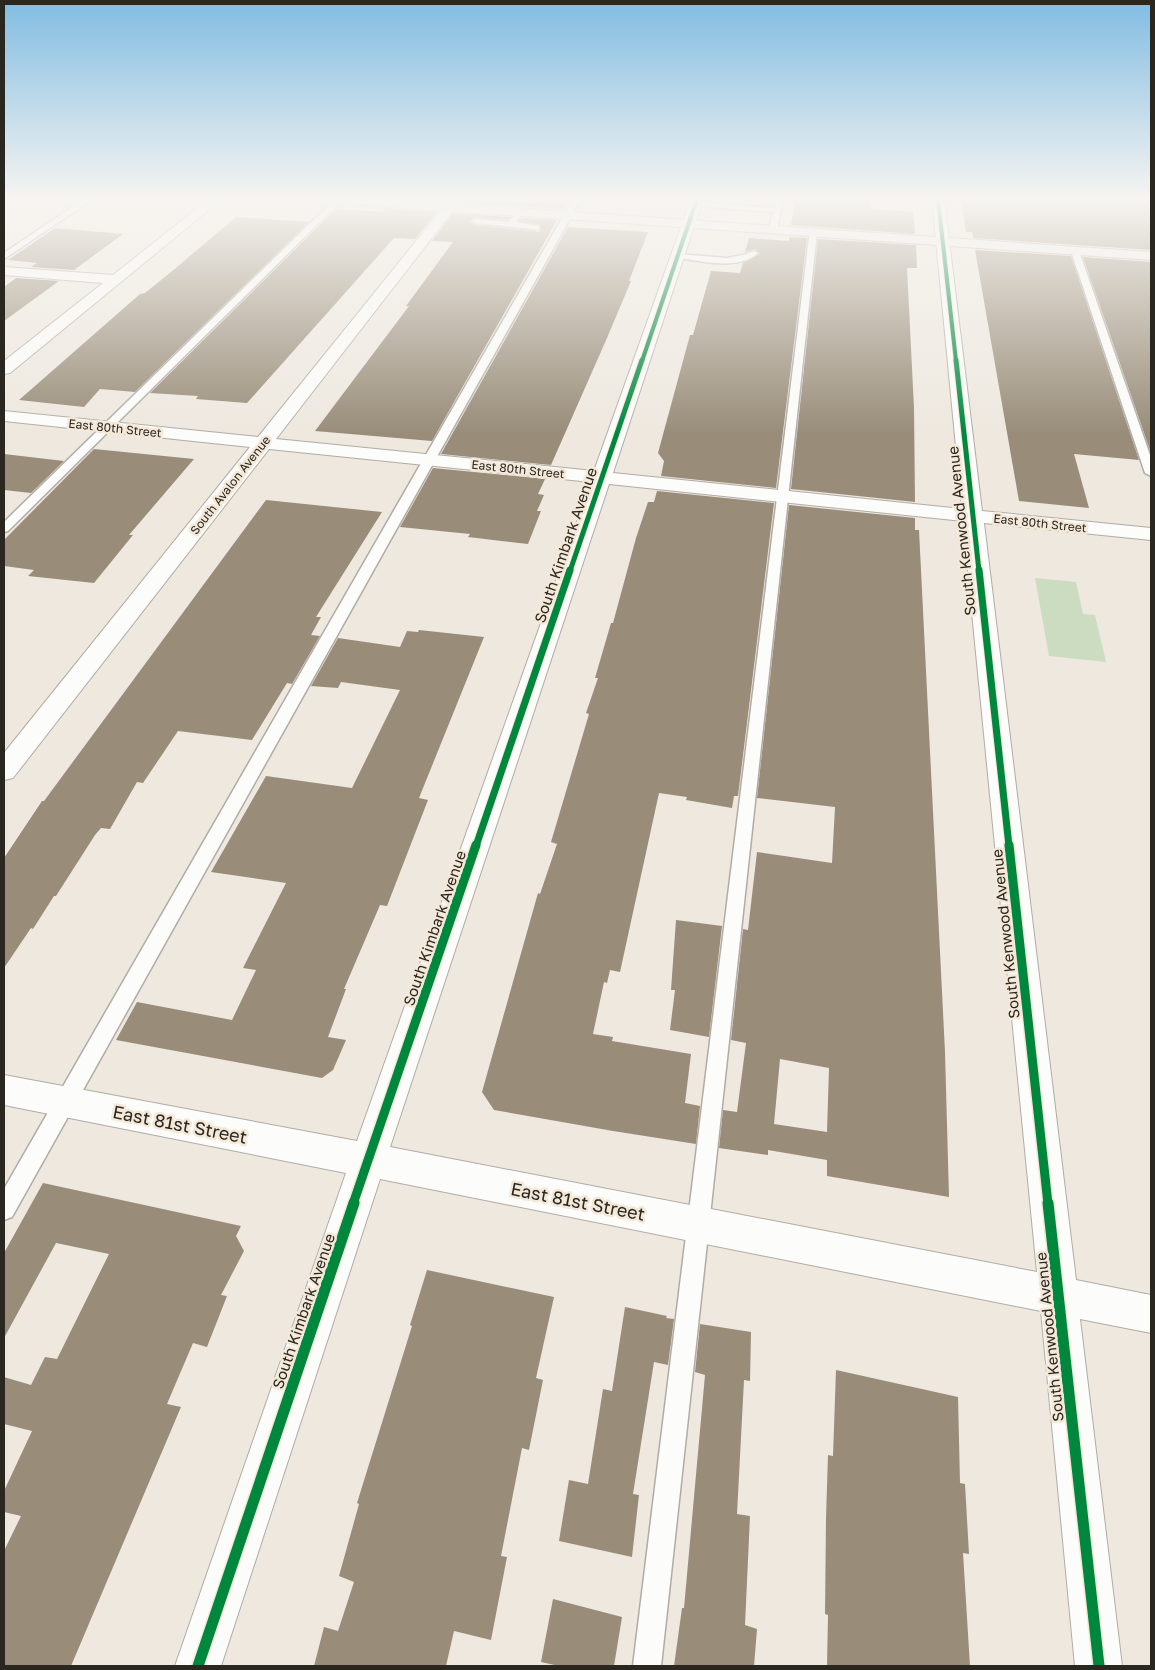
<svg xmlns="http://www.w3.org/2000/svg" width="1155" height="1670" viewBox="0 0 1155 1670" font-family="'Golos Text',sans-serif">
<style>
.green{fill:#cbdcc0}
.building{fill:#998d7a;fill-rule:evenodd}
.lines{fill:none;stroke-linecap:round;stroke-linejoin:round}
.lane-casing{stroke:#b0aca5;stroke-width:3}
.street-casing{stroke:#b0aca5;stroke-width:2}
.secondary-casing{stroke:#b0aca5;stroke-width:2}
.lane{fill:#fcfcfa;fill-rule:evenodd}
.street{fill:#fcfcfa;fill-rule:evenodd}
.secondary{fill:#f3f0ed;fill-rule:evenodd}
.cycleway-far4-casing{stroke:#f4e9d9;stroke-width:5.5}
.cycleway-far3-casing{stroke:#f4e9d9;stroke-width:7}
.cycleway-far2-casing{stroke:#f4e9d9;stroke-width:9}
.cycleway-far1-casing{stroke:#f4e9d9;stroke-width:12}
.cycleway-casing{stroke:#f4e9d9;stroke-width:14}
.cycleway-far4{stroke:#00873e;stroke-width:4}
.cycleway-far3{stroke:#00873e;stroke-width:5}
.cycleway-far2{stroke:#00873e;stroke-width:7}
.cycleway-far1{stroke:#00873e;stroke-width:9}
.cycleway{stroke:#00873e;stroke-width:11}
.labels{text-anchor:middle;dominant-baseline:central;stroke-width:5;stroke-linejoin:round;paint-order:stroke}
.far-street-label{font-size:12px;fill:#2a2620;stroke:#f4e9d9}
.street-label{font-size:15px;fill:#2a2620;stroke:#f4e9d9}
.near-street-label{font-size:18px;fill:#2a2620;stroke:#f4e9d9}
</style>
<rect width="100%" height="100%" fill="#eee8df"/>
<!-- green -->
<path class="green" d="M 1035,578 L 1076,582 L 1083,614 L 1095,615 L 1106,662 L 1049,656 Z"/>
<!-- building -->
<g class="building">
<path d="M 464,199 L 570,199 L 564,209 L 462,202 Z"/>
<path d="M 795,199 L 871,199 L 871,209 L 913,212 L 915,234 L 791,225 Z"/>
<path d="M 961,199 L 1151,199 L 1151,250 L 973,238 L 972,232 L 966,232 Z"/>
<path d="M 384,208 L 437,212 L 415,239 L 394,238 L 247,403 L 196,399 L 198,396 L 150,393 L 336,209 L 384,212 Z"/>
<path d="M 453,213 L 510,217 L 508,220 L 475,217 L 469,222 L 475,225 L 539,232 L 541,230 L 540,225 L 519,221 L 522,218 L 557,220 L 432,441 L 315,431 L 409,306 L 406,306 L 453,242 L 432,241 Z"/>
<path d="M 236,217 L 309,222 L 135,392 L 100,389 L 84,407 L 19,400 L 140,294 L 145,293 L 171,272 Z"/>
<path d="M 568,227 L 648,232 L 629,281 L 631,281 L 607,338 L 551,465 L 441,454 Z"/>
<path d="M 55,228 L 123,234 L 74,270 L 31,267 L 37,263 L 8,260 Z"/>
<path d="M 789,237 L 807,238 L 776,488 L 661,476 L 664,461 L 658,453 L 690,335 L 693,335 L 711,271 L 740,273 L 743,263 L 760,254 L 755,249 L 745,252 L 749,238 L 789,241 Z"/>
<path d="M 818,239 L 916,245 L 917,268 L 907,268 L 914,408 L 915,502 L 791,489 Z"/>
<path d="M 975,250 L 1071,256 L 1139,460 L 1074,454 L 1089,508 L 1019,501 Z"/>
<path d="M 1083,257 L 1151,262 L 1151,453 Z"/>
<path d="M 16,278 L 59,281 L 4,321 L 4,287 Z"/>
<path d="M 94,449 L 194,459 L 129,535 L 133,535 L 94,583 L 28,576 L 34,570 L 4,566 L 4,540 Z"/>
<path d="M 4,454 L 64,461 L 31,493 L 4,490 Z"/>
<path d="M 433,468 L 545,479 L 538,494 L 544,495 L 537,511 L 541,511 L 528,544 L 468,537 L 470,534 L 400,527 Z"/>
<path d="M 657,491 L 774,503 L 738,796 L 734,796 L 732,808 L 686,800 L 687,797 L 659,793 L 620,972 L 610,970 L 607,983 L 604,982 L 593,1034 L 613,1037 L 612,1041 L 691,1054 L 685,1103 L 700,1106 L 696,1144 L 613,1131 L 494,1110 L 482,1092 L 538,893 L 540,894 L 557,844 L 551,842 L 589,714 L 586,713 L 598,678 L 595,678 L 611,623 L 613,623 L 636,538 L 648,502 L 654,502 Z"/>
<path d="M 266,500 L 382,512 L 316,617 L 321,617 L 311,635 L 320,636 L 292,684 L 287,683 L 252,740 L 178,731 L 143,783 L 137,782 L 110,829 L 101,828 L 95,835 L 56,896 L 54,896 L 33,929 L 31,928 L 4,968 L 4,858 L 42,801 L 44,801 Z"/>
<path d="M 789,505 L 915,518 L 915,530 L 919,530 L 945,1052 L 949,1197 L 827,1176 L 827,1160 L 768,1150 L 768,1155 L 719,1148 L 723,1110 L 737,1112 L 746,1043 L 731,1040 L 743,929 L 748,930 L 757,852 L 832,863 L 835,807 L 757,798 ZM 780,1059 L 829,1068 L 827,1132 L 774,1124 Z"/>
<path d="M 419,630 L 484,637 L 419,798 L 428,800 L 387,906 L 380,905 L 344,989 L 346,989 L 328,1037 L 346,1040 L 333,1070 L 322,1078 L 116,1040 L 137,1002 L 232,1020 L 256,970 L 243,968 L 286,883 L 211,872 L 266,776 L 352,788 L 400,690 L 341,682 L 338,688 L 311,686 L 338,638 L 400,647 L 407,631 L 418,632 Z"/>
<path d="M 676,920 L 722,926 L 709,1037 L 670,1030 L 675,990 L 671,990 Z"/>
<path d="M 43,1183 L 241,1226 L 236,1236 L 244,1251 L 221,1295 L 227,1296 L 207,1347 L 193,1343 L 167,1404 L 181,1407 L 71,1666 L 4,1666 L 4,1551 L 21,1516 L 4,1512 L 4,1491 L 32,1431 L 4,1424 L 4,1377 L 31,1385 L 45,1357 L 57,1359 L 109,1254 L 56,1243 L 4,1338 L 4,1253 Z"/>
<path d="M 427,1270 L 554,1297 L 536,1378 L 543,1380 L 529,1450 L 522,1448 L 501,1556 L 507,1557 L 491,1640 L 454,1631 L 446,1666 L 314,1666 L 324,1627 L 338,1631 L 354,1582 L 339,1576 L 359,1504 L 357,1503 L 412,1326 L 410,1325 Z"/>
<path d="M 625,1307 L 667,1316 L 666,1318 L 674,1319 L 668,1365 L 654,1362 L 633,1494 L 639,1495 L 632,1557 L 559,1541 L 569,1480 L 588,1484 L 603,1389 L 612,1391 Z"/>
<path d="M 700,1324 L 751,1332 L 750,1381 L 744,1380 L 737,1514 L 750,1516 L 745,1625 L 757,1629 L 754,1666 L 674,1666 L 682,1608 L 684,1608 L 705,1375 L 695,1372 Z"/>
<path d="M 836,1370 L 958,1397 L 960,1483 L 965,1484 L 969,1554 L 963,1553 L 970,1666 L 827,1666 L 828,1615 L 825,1614 L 826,1518 L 828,1455 L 833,1456 Z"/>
<path d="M 553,1599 L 622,1617 L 614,1666 L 559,1666 L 541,1662 Z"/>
</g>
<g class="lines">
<defs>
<g id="lane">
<path d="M 84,199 L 93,199 L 4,259 L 4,253 Z"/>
<path d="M 335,199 L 343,199 L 8,531 L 4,532 L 4,522 Z"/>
<path d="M 573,199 L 581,199 L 12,1217 L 4,1220 L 4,1189 Z"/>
<path d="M 775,199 L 783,199 L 777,229 L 773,231 L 769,229 L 773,212 L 695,206 L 691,204 L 695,202 L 774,208 Z"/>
<path d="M 517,210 L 524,212 L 516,222 L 539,226 L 539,230 L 475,223 L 471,221 L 475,219 L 509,222 Z"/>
<path d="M 810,230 L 817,232 L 661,1666 L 633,1666 Z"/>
<path d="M 1072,249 L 1079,251 L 1151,458 L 1151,476 L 1145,473 L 1071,251 Z"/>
<path d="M 754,251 L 758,253 C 738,271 702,261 678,258 L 674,256 L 678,254 L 727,258 L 743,255 Z"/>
</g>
<g id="street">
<path d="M 209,199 L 222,199 L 10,373 L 4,374 L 4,361 L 103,283 L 4,275 L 4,267 L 113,275 Z"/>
<path d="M 450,199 L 462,199 L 276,439 L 594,471 L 691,199 L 703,199 L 613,473 L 962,509 L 932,199 L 944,199 L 982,511 L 1151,528 L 1151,540 L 984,523 L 1076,1280 L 1151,1295 L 1151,1333 L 1080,1319 L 1122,1666 L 1075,1666 L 1041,1311 L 380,1179 L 221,1666 L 175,1666 L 346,1173 L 4,1105 L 4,1075 L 357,1141 L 591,482 L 269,449 L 13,778 L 4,780 L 4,753 L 250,447 L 4,421 L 4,411 L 258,437 ZM 609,484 L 963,521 L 1037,1272 L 390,1147 Z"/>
</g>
<path id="secondary" d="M 329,199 L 385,199 L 1151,252 L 1151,260 L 335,203 Z"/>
</defs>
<!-- lane casing -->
<use href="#lane" class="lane-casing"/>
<!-- street casing -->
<use href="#street" class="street-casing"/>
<!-- secondary casing -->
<use href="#secondary" class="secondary-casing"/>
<!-- lane -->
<use href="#lane" class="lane"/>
<!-- street -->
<use href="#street" class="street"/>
<!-- secondary -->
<use href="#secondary" class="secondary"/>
<defs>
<g id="cycleway-far4">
<path d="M 938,199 L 956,361"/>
<path d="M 642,361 L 697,199"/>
</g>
<g id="cycleway-far3">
<path d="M 956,360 L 979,571"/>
<path d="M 570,571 L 642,360"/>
</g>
<g id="cycleway-far2">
<path d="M 979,570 L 1009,846"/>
<path d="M 476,846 L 570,570"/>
</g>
<g id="cycleway-far1">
<path d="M 1009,845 L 1048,1204"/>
<path d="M 353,1204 L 476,845"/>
</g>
<g id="cycleway">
<path d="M 1048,1203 L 1099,1666"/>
<path d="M 198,1666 L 354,1203"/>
</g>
</defs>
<!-- cycleway-far4 casing -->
<use href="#cycleway-far4" class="cycleway-far4-casing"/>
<!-- cycleway-far3 casing -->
<use href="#cycleway-far3" class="cycleway-far3-casing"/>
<!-- cycleway-far2 casing -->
<use href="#cycleway-far2" class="cycleway-far2-casing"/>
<!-- cycleway-far1 casing -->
<use href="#cycleway-far1" class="cycleway-far1-casing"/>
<!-- cycleway casing -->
<use href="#cycleway" class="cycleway-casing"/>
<!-- cycleway-far4 -->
<use href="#cycleway-far4" class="cycleway-far4"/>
<!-- cycleway-far3 -->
<use href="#cycleway-far3" class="cycleway-far3"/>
<!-- cycleway-far2 -->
<use href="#cycleway-far2" class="cycleway-far2"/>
<!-- cycleway-far1 -->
<use href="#cycleway-far1" class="cycleway-far1"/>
<!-- cycleway -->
<use href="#cycleway" class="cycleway"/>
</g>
<!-- sky -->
<linearGradient id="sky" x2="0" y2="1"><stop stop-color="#81bce2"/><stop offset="0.46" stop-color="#f7f5f1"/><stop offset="1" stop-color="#f7f5f1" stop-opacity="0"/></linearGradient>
<rect width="1155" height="433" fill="url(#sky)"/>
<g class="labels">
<!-- far-street labels -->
<g class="far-street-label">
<text transform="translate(115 428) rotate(6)">East 80th Street</text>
<text transform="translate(518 469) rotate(6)">East 80th Street</text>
<text transform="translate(230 485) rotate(-52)">South Avalon Avenue</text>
<text transform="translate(1040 523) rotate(6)">East 80th Street</text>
</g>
<!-- street labels -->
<g class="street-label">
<text transform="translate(961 531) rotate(-96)">South Kenwood Avenue</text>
<text transform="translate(565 545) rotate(-71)">South Kimbark Avenue</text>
<text transform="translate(434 928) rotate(-71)">South Kimbark Avenue</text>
<text transform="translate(1005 934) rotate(-96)">South Kenwood Avenue</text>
<text transform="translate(303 1311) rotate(-71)">South Kimbark Avenue</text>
<text transform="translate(1049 1337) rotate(-96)">South Kenwood Avenue</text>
</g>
<!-- near-street labels -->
<g class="near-street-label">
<text transform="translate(180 1124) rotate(11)">East 81st Street</text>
<text transform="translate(578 1201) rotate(11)">East 81st Street</text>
</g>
</g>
<!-- border -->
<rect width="1155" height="1670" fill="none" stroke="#2a2620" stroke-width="10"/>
</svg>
